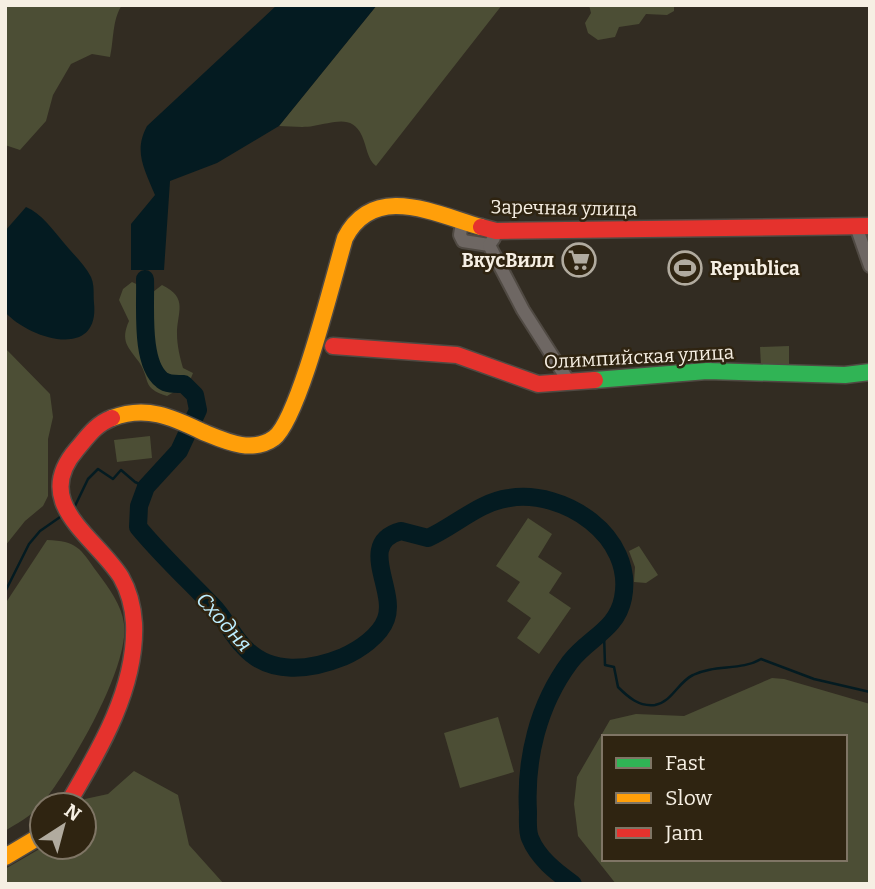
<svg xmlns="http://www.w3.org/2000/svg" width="875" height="889" viewBox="0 0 875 889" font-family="Bitter,serif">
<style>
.green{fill:#4c4e35;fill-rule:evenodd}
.water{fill:#041b21}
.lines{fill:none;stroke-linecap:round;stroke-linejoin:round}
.stream{stroke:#041b21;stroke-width:2.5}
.river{stroke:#041b21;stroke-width:18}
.street-casing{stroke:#504a43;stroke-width:16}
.fast-casing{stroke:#504a43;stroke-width:19}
.slow-casing{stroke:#504a43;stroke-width:19}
.jam-casing{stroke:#504a43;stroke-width:19}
.street{stroke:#6e6763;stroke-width:12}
.fast{stroke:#30b455;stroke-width:16}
.slow{stroke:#ff9f0a;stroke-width:16}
.jam{stroke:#e5322d;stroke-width:16}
.labels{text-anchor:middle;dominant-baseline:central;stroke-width:5;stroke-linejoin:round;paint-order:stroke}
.street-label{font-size:19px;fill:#f6efe3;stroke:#2f2411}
.poi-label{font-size:19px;font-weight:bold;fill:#f6efe3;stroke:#2f2411;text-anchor:end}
.water-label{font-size:21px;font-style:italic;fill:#bdeeff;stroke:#2f2411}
</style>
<rect width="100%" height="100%" fill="#322c22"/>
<!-- green -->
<g class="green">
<path d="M 5,5 L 122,5 C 112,20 114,40 110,57 L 92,54 L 71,64 L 53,95 L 46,121 L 20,150 L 5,145 Z"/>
<path d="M 377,5 L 502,5 L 376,166 C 367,159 367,147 362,136 C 352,114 334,123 313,126 C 303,128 290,126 279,126 Z"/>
<path d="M 589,5 L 674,5 L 674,11 L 667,15 L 646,14 L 639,24 L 619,27 L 615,37 L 598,40 L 588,33 L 585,23 L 591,13 Z"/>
<path d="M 132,282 L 153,292 L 162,285 C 189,298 177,312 177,334 C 177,345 180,358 183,368 L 193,373 L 189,383 L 167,396 C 141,388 151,380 139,362 C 128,347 120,341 129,321 L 119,300 L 123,289 Z"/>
<path d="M 789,346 L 789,365 L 761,366 L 760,347 Z"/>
<path d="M 5,348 L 50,394 L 53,417 L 48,439 L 48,496 L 43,506 L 25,521 L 5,546 Z"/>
<path d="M 150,436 L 152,458 L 117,462 L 114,440 Z"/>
<path d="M 528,518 L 552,534 L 538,557 L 562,573 L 549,593 L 571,608 L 539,654 L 517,638 L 531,618 L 507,601 L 520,582 L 496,566 Z"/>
<path d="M 47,540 C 77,541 80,548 97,572 C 108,587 122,605 124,624 C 130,667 68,773 40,806 C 31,816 16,824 5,831 L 5,604 Z"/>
<path d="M 639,546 L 658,575 L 646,583 L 634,582 L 635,567 L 629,551 Z"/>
<path d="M 772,678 L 784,679 L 870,704 L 870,884 L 616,884 L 578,836 L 574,804 L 577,777 L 610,720 L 636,714 L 684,716 ZM 604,737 L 845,737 L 845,859 L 604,859 Z"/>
<path d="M 498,717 L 514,772 L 460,788 L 444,733 Z"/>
<path d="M 134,771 L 178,795 L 189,845 L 224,884 L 5,884 L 5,869 L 43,847 L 84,847 L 84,805 L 80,805 L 85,799 L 108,794 Z"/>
</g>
<!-- water -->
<g class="water">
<path d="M 277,5 L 377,5 L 279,126 L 217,163 L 170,181 L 164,270 L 131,270 L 131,224 L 155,195 C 145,170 133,152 147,126 Z"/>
<path d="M 26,207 C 41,213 54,231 64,243 C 73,254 85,265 91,277 C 95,286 93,295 94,303 C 100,361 29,339 5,312 L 5,231 Z"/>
</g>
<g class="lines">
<!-- stream -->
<g class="stream">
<path d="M 74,508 L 88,479 L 98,469 L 113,479 L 121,470 L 135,482 L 146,487"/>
<path d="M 5,592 L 29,544 L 40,531 L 63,515"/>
<path d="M 604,634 L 605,665 L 614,667 L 618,687 C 628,697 639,707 655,705 C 672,702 678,682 693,675 C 715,664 741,671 761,659 L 814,679 L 870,692"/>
</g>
<!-- river -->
<path class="river" d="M 145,279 C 146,305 140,363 162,380 C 168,385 177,384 184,384 L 195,395 L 198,410 L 179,451 L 146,487 L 139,506 L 138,527 C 161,555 187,579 212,605 C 225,618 231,634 244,647 C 270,676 311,670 343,657 C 359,650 380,636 386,619 C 397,590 356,543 401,531 L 428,538 C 455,526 479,502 509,498 C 564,489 635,536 623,598 C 617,630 588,638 570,662 C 538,705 525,759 528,812 C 528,820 527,831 530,838 C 538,858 556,872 573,884"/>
<defs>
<g id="street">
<path d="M 462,223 L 460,235 L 463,241 L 489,245 L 494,238"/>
<path d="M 856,226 L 870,266"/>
<path d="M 489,245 L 523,310 L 569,382"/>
</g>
<path id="fast" d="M 595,380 L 707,371 L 845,375 L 870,372"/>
<g id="slow">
<path d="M 112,418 C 146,405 172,417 203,432 C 225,441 252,454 274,438 C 299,419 334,275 345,238 C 374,182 435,214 481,227"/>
<path d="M 5,857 L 42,835"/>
</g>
<g id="jam">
<path d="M 481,227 L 496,231 L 870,226"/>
<path d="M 333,346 L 457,355 L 538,384 L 595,380"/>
<path d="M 67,805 C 99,751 137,688 134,623 C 133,607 129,591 121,577 C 95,536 30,503 77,449 C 88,436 96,424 112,418"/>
</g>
</defs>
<!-- street casing -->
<use href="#street" class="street-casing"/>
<!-- fast casing -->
<use href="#fast" class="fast-casing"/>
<!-- slow casing -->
<use href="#slow" class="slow-casing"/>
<!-- jam casing -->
<use href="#jam" class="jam-casing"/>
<!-- street -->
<use href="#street" class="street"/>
<!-- fast -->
<use href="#fast" class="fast"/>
<!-- slow -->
<use href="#slow" class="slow"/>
<!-- jam -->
<use href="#jam" class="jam"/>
</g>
<!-- icons -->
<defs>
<symbol id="supermarket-ring" viewBox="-11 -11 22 22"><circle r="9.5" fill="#2f2411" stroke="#b1ab9f" stroke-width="1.5"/><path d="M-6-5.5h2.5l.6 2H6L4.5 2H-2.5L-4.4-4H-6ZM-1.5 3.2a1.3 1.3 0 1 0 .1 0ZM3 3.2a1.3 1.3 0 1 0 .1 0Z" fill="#b1ab9f"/></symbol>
<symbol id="stadium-ring" viewBox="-11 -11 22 22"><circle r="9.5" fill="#2f2411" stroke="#b1ab9f" stroke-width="1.5"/><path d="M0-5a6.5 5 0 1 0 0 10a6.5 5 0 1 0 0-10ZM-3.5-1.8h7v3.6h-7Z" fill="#b1ab9f"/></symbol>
</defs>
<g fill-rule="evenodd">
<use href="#supermarket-ring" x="560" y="241" width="38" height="38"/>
<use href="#stadium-ring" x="666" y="249" width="38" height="38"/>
</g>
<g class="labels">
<!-- street labels -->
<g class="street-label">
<text transform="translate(564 208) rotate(1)">Заречная улица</text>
<text transform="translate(639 357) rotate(-3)">Олимпийская улица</text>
</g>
<!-- poi labels -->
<g class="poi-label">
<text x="554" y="260">ВкусВилл</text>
<text x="710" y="268" text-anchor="start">Republica</text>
</g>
<!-- water labels -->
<g class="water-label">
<text transform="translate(224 622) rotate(48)">Сходня</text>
</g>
</g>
<!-- border -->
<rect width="875" height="889" fill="none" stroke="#f6efe3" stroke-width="14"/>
<!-- legend -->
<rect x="602" y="735" width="245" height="126" fill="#2f2411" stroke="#7f7565" stroke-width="2"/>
<rect x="616" y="758" width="35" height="10" fill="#30b455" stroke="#7f7565" stroke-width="2"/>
<text x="665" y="770" font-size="21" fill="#f6efe3">Fast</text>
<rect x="616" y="793" width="35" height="10" fill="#ff9f0a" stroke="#7f7565" stroke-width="2"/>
<text x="665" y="805" font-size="21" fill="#f6efe3">Slow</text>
<rect x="616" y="828" width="35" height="10" fill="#e5322d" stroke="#7f7565" stroke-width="2"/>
<text x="665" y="840" font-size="21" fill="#f6efe3">Jam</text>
<!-- north arrow -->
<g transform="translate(63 826) rotate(36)"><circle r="33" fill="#2f2411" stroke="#7f7565" stroke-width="2"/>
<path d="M0-5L12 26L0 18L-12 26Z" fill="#b1ab9f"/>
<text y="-10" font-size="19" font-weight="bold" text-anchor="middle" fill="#f6efe3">N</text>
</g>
</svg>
